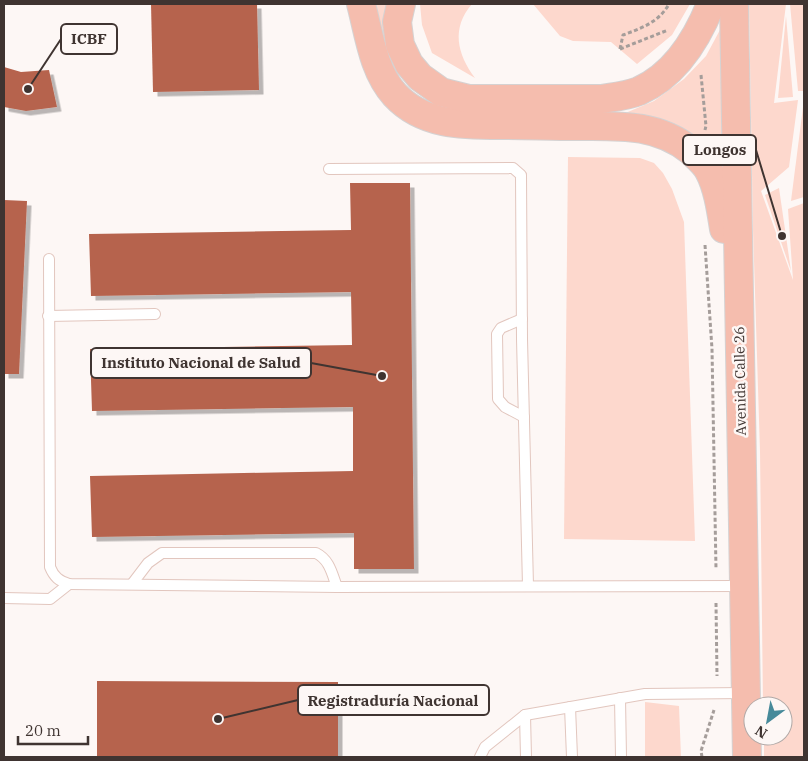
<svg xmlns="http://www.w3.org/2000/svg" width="808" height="761" viewBox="0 0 808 761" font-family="'IBM Plex Serif',serif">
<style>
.green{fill:#fdd8cd}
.building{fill:#b6644e;filter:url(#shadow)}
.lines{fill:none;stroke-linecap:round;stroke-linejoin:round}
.service-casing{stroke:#e2c6be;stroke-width:12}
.primary-casing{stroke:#d5d2d2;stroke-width:30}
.path{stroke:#a59d9a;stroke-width:3;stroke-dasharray:4 2.5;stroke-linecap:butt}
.service{stroke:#fff;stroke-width:10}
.primary{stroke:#f5bdae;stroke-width:28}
.labels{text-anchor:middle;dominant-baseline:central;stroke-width:5;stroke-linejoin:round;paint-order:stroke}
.street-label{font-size:14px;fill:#3f3431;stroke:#fdf7f5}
.leader{fill:none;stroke:#3f3431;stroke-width:2}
.callout-dot{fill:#3f3431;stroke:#fdf7f5;stroke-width:2}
.callout{fill:#fdf7f5;stroke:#3f3431;stroke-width:2}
.callout-label{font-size:15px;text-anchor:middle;font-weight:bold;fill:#3f3431}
</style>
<defs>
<filter id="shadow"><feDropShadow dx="4.5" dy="4.5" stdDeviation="0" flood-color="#0004"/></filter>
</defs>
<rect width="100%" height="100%" fill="#fdf7f5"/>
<!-- green -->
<g class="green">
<path d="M 371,4 L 390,4 L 386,36 L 403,89 L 384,61 Z"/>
<path d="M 420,4 L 472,4 C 451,28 457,54 475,78 L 432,53 L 422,25 Z"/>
<path d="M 533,4 L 690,4 L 672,35 L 637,64 L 611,42 L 573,41 L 560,36 Z"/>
<path d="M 749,4 L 786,4 L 774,103 L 798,100 L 789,167 L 761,191 L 793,280 L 788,209 L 804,203 L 804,757 L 764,757 L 764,736 L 783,736 L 783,706 L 763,706 L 760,451 L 753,229 Z"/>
<path d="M 790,4 L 804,4 L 804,91 L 798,91 Z"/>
<path d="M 786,16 L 793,97 L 778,98 Z"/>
<path d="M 721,28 L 722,166 L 697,140 L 623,114 L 654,101 L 684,79 L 706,56 Z"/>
<path d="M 803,107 L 804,197 L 791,201 Z"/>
<path d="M 568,157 L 640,158 L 654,163 L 663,173 L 672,189 L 684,222 L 695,541 L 564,539 Z"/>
<path d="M 779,188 L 791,271 L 765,195 Z"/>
<path d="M 645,702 L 679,706 L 681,757 L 645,757 Z"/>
</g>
<!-- building -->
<g class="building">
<path d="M 151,4 L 257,4 L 259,90 L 153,92 Z"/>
<path d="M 4,67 L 21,72 L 49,70 L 57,107 L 26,111 L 4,107 Z"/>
<path d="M 350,183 L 410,183 L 414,569 L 354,569 L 354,533 L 92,537 L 90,476 L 353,471 L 353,407 L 92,411 L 90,349 L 352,345 L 351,292 L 91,296 L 89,234 L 351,230 Z"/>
<path d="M 4,200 L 27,201 L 19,374 L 4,374 Z"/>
<path d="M 97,681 L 338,682 L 338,757 L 97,757 Z"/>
</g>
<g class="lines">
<defs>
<g id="service">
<path d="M 329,169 L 513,168 L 521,175 L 522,339 L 528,586"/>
<path d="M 49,259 L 50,567 C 54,577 59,581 69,584 L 337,587 L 743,586"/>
<path d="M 48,316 L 155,314"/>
<path d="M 522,319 L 501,328 L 497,334 L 498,399 L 505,407 L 524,417"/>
<path d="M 132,584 L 148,563 L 162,553 L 316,553 C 330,560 332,574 337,587"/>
<path d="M 4,598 L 50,599 L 69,584"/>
<path d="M 620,698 L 621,757"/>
<path d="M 570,707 L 572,757"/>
<path d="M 525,715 L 526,757"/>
<path d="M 480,757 L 485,747 L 525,715 L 645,694 L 745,693"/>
</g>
<g id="primary">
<path d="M 361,4 C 369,34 373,71 395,95 C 423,125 462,125 500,125 C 525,125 551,126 576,126 C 617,126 657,123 691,151 C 697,157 705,163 709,171 C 718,188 721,210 724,229"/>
<path d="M 401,4 L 397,22 L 400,45 L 409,64 L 420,77 L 441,92 L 469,99 L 601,99 C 614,97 627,96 639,91 C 675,75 697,39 711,4"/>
<path d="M 734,4 L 747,757"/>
</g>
</defs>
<!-- service casing -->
<use href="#service" class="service-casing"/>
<!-- primary casing -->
<use href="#primary" class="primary-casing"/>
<!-- path -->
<g class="path">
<path d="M 620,49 L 668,30"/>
<path d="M 620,49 L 623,35 C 642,28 659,22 669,4"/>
<path d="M 701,75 L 706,126 L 705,130"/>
<path d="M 705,245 L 712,349 L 716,569"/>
<path d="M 716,603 L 717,676"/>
<path d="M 702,757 L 701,751 L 714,710"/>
</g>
<!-- service -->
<use href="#service" class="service"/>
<!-- primary -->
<use href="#primary" class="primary"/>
</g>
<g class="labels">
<!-- street labels -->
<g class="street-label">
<text transform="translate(740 381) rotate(-91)">Avenida Calle 26</text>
</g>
</g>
<!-- callouts -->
<path class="leader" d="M28 89L61 39M782 236L756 150M382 376L311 363M218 719L298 700"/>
<g class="callout-dot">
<circle cx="28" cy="89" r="5"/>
<circle cx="782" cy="236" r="5"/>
<circle cx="382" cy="376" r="5"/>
<circle cx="218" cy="719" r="5"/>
</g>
<g class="callout">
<rect x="61" y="24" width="56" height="30" rx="5"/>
<rect x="683" y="135" width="73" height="30" rx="5"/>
<rect x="91" y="348" width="220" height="30" rx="5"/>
<rect x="298" y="685" width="191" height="30" rx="5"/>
</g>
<g class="callout-label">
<text x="89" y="44">ICBF</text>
<text x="720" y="155">Longos</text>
<text x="201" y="368">Instituto Nacional de Salud</text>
<text x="393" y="706">Registraduría Nacional</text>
</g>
<!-- border -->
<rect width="808" height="761" fill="none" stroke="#3f3431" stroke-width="10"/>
<!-- north arrow -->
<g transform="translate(768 721) rotate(212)"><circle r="24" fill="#fdf7f5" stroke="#b1a9a7"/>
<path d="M0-4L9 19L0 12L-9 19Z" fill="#478a9a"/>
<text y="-8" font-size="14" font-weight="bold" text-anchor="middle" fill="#3f3431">N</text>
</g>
<!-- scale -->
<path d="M18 736v8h70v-8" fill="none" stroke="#3f3431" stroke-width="2.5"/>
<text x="25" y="736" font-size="15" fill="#3f3431" stroke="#fdf7f5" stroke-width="4" paint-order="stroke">20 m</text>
</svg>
